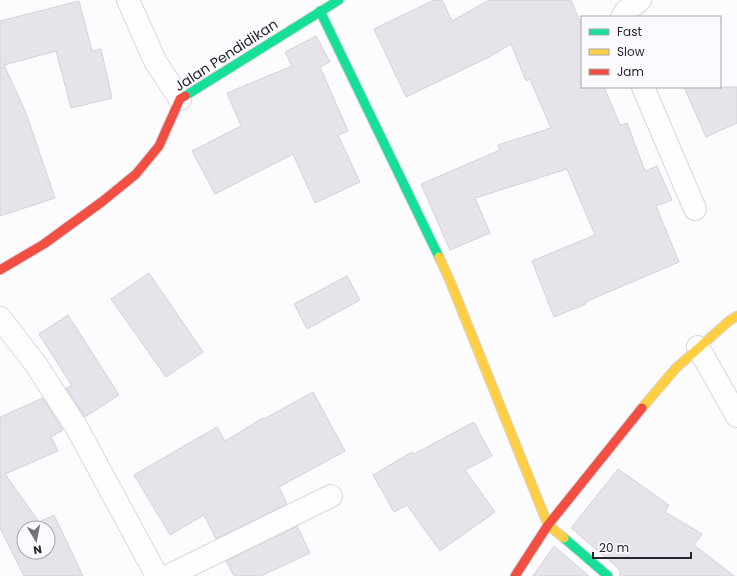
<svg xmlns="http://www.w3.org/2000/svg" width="737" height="576" viewBox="0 0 737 576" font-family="Poppins,sans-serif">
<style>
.building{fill:#e6e4ea;stroke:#d4d2d8;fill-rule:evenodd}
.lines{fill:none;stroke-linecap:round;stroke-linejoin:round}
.street-casing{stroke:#d8d7dd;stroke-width:24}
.fast-casing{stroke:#d8d7dd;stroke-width:11}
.slow-casing{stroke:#d8d7dd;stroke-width:11}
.jam-casing{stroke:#d8d7dd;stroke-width:11}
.street{stroke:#fffeff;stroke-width:22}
.fast{stroke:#16e098;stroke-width:9}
.slow{stroke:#ffcf43;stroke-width:9}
.jam{stroke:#f24e42;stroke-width:9}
.labels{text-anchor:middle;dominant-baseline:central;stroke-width:4;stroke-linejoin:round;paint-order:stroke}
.street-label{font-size:14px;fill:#282630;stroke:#fbfaff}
</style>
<rect width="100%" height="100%" fill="#fcfbfe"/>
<!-- building -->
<g class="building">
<path d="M 434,0 L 442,0 L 452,21 L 489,0 L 571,0 L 582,26 L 582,87 L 604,87 L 620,125 L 627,123 L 645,171 L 657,166 L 672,200 L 656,206 L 679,262 L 585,302 L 586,304 L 554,317 L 532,261 L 595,235 L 567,169 L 475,198 L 490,233 L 450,250 L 421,184 L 500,150 L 498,145 L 551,128 L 530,79 L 526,81 L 511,44 L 489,57 L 406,97 L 374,29 Z"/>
<path d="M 79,1 L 92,51 L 101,49 L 112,98 L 71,108 L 56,51 L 4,65 L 26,113 L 55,198 L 0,216 L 0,21 Z"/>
<path d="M 316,36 L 330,62 L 320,67 L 348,131 L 338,135 L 360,182 L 315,203 L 293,154 L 215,194 L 192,151 L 241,126 L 227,93 L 292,66 L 285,52 Z"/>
<path d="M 684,87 L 737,87 L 737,123 L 706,137 Z"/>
<path d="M 149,273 L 203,352 L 166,377 L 111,299 Z"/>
<path d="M 347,276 L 360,300 L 307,329 L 294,304 Z"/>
<path d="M 68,315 L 119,395 L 85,417 L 66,388 L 72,386 L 39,334 Z"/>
<path d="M 313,392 L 345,451 L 279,487 L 287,504 L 216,539 L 204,515 L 170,535 L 134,475 L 217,427 L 225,441 L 263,418 L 264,419 Z"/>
<path d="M 43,398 L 63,430 L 51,437 L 58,451 L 5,474 L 39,522 L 54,515 L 83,576 L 24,576 L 0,528 L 0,417 ZM 24,528 L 48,528 L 48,552 L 24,552 Z"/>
<path d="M 474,422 L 492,456 L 465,470 L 495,512 L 440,551 L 407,505 L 394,512 L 373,475 L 412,452 L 414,454 Z"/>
<path d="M 618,469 L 669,505 L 665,512 L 702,534 L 694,545 L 734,576 L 620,576 L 620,571 L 616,566 L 571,528 Z"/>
<path d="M 297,526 L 310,553 L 261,576 L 234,576 L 226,561 Z"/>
<path d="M 554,546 L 589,576 L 533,576 Z"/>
</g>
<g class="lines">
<defs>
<g id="street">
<path d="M 128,0 L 155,61 L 180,99"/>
<path d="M 622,17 L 626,11 L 640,0"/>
<path d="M 643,87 L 695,209"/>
<path d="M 0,318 L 35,363 L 77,428 L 157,576"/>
<path d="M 698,347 L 737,416"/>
<path d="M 168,576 L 331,496"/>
</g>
<g id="fast">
<path d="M 320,11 L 439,257"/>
<path d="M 185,96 L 339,0"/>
<path d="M 564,538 L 608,576"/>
</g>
<g id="slow">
<path d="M 439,257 L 450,281 L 548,525 L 564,538"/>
<path d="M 642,408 L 676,368 L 729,321 L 737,316"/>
</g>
<g id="jam">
<path d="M 0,270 L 44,244 L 103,201 L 136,174 L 159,146 L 180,99 L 185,96"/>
<path d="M 515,576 L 548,525 L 642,408"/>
</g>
</defs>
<!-- street casing -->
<use href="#street" class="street-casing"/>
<!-- fast casing -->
<use href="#fast" class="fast-casing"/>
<!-- slow casing -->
<use href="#slow" class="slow-casing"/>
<!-- jam casing -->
<use href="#jam" class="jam-casing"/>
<!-- street -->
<use href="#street" class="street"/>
<!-- fast -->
<use href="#fast" class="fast"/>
<!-- slow -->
<use href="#slow" class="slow"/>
<!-- jam -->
<use href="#jam" class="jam"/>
</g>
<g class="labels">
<!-- street labels -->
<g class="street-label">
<text transform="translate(226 55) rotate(-33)">Jalan Pendidikan</text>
</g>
</g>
<!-- legend -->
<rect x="581" y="16" width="140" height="72" fill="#fbfaff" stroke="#a7a5ac"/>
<rect x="589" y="29" width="20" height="6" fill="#16e098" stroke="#a7a5ac"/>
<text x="617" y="36" font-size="12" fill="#282630">Fast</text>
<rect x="589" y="49" width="20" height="6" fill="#ffcf43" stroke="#a7a5ac"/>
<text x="617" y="56" font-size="12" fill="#282630">Slow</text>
<rect x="589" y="69" width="20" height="6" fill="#f24e42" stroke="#a7a5ac"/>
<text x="617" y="76" font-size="12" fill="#282630">Jam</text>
<!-- north arrow -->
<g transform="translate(36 540) rotate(170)"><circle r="19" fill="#fbfaff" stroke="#a7a5ac"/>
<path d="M0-3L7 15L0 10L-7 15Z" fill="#727178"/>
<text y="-6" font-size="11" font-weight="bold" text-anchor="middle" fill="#282630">N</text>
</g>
<!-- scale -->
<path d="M593 552v6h98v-6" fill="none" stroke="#282630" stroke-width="2"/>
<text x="599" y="552" font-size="12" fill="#282630" stroke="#fbfaff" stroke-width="3" paint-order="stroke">20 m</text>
</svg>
